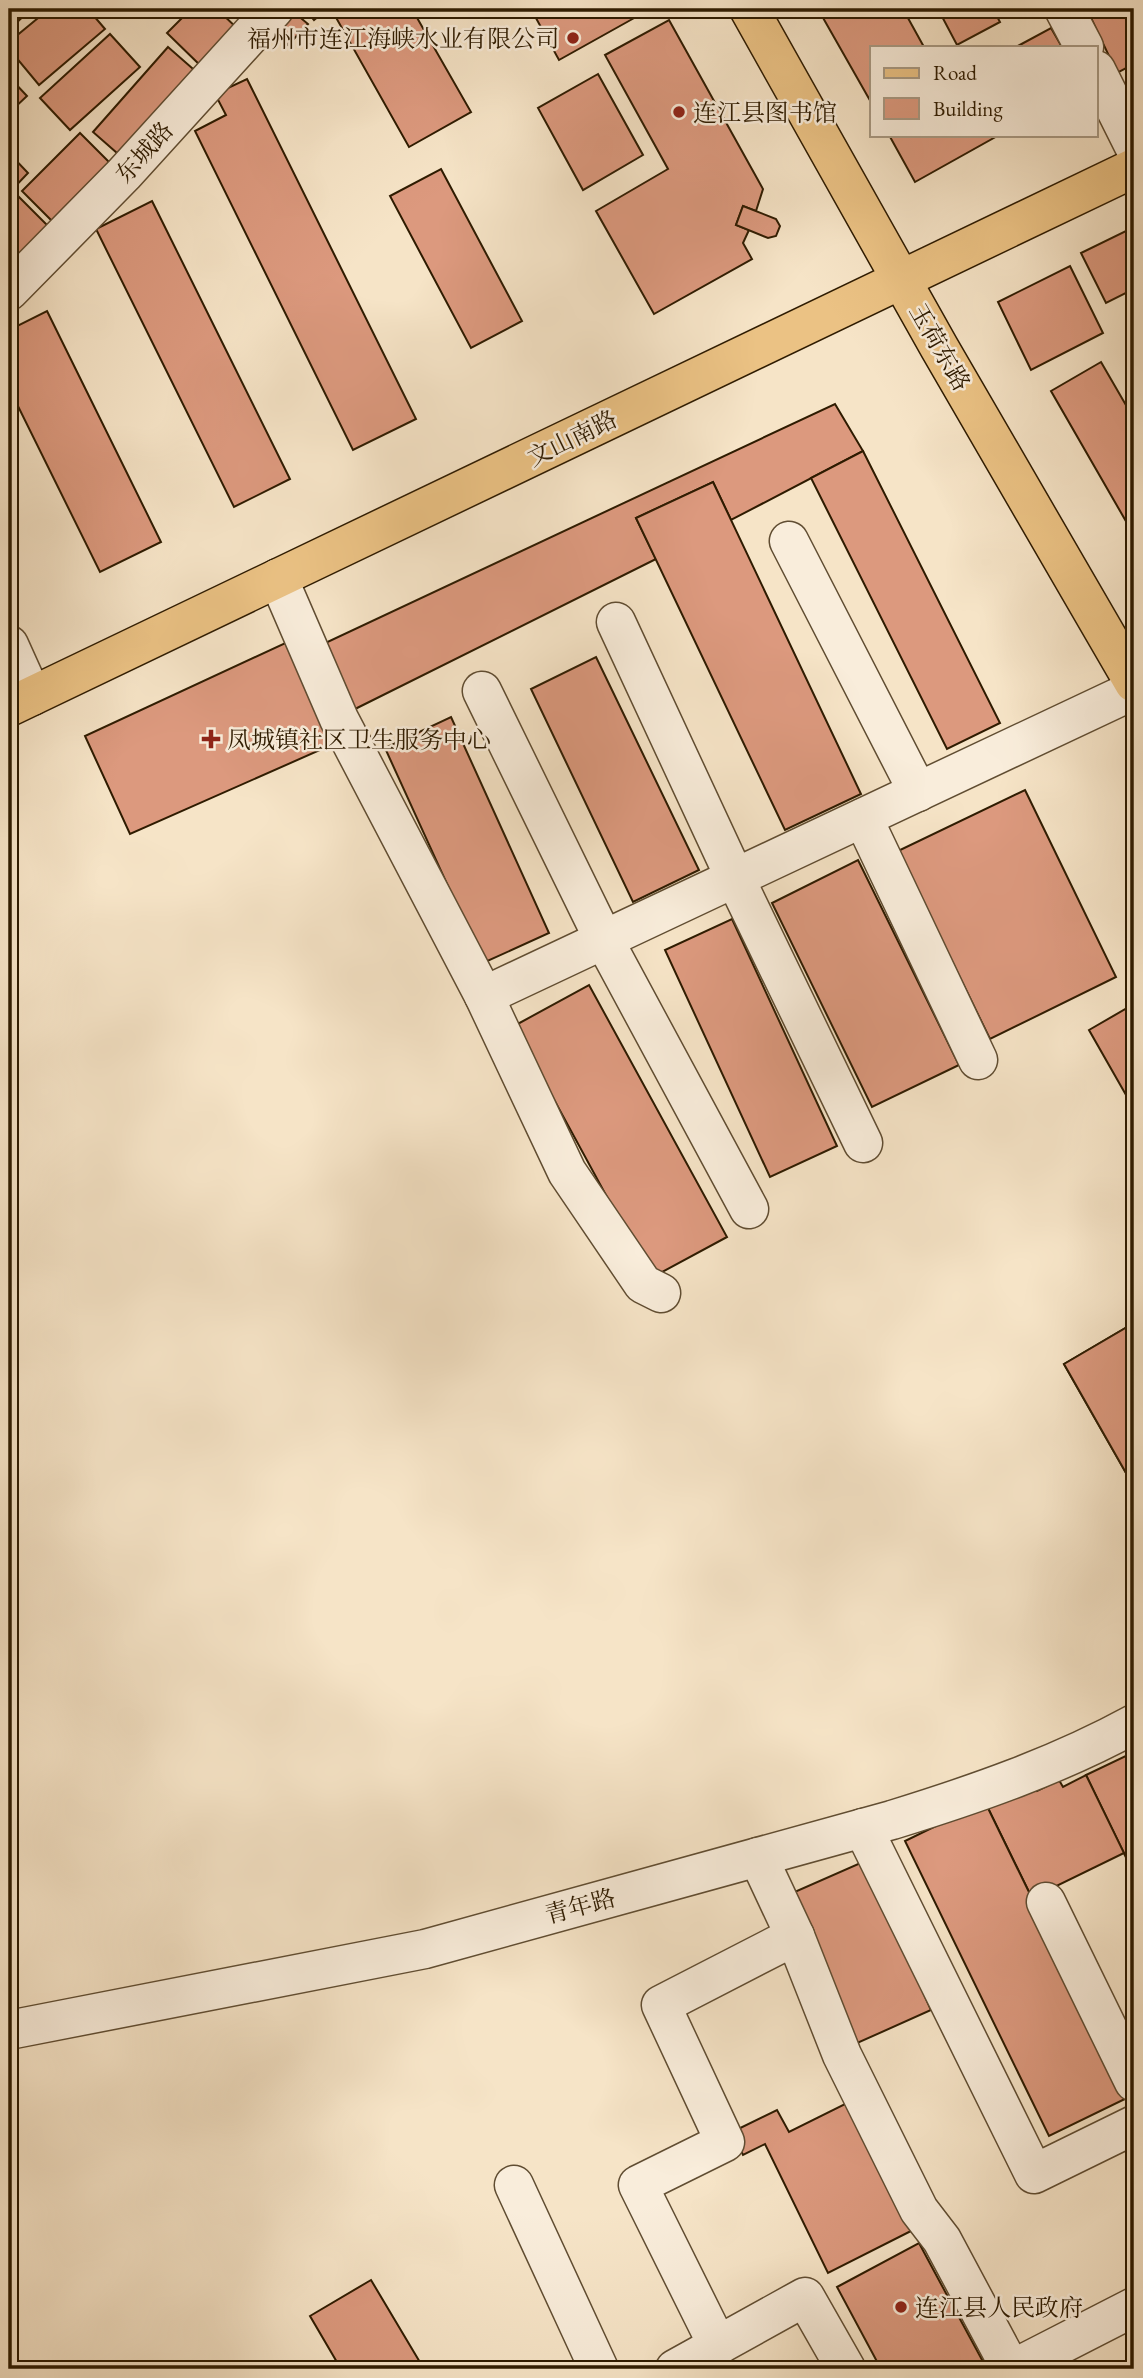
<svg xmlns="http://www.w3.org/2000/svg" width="1143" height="2378" viewBox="0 0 1143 2378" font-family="'EB Garamond','Noto Serif SC',serif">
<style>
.building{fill:#dc997e;stroke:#2e1b00;stroke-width:2}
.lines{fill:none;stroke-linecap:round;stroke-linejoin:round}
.minor-casing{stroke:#604d32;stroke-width:41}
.major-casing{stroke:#2e1b00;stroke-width:41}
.minor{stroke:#f9eddb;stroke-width:38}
.major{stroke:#ebc284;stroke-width:38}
.poi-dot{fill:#8f2418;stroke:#f9eddb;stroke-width:2.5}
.labels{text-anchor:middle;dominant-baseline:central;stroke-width:5;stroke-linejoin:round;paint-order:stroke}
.poi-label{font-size:24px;fill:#2e1b00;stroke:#f9eddb;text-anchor:start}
.street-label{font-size:24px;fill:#2e1b00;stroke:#f9eddb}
</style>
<rect width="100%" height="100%" fill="#f6e4c7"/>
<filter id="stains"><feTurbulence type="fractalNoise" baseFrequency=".00286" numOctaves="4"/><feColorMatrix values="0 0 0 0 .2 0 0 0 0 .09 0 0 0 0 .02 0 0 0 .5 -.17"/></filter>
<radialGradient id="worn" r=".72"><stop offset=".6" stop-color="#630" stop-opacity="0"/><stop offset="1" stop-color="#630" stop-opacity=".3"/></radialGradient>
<!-- building -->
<g class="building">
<path d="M 9,9 L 31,9 L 9,30 Z"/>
<path d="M 49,9 L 88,9 L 105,29 L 39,85 L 9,49 L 9,42 Z"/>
<path d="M 191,9 L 217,9 L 241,32 L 204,69 L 167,33 Z"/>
<path d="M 229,9 L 263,9 L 251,25 Z"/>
<path d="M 290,9 L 308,24 L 288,45 L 269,26 Z"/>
<path d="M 305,9 L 327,9 L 314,20 Z"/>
<path d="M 344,9 L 412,9 L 471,112 L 409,147 L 334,14 Z"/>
<path d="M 531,9 L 631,9 L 636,17 L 559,60 Z"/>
<path d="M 818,9 L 903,9 L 924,47 L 872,47 L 872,104 Z"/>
<path d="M 938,9 L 993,9 L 1000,22 L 957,45 Z"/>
<path d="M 1110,9 L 1134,9 L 1134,64 L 1117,73 L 1091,18 Z"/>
<path d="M 669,20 L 763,189 L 756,211 L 743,206 L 736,225 L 749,230 L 743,243 L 752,259 L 654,314 L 596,211 L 668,169 L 605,55 Z"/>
<path d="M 1051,28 L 1062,47 L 1016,47 Z"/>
<path d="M 110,34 L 140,67 L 70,130 L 40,98 Z"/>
<path d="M 168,47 L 200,75 L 125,160 L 93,132 Z"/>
<path d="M 598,74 L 643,155 L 583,190 L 538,108 Z"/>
<path d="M 11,79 L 27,96 L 9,113 L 9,80 Z"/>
<path d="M 247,79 L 416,419 L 353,450 L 195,131 L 226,115 L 215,94 Z"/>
<path d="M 80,133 L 112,165 L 54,223 L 22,191 Z"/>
<path d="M 889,135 L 999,135 L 915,182 Z"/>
<path d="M 9,153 L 28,173 L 9,193 Z"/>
<path d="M 441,169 L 522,321 L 471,348 L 390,196 Z"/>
<path d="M 17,195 L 49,227 L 9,267 L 9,203 Z"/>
<path d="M 152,201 L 290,479 L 234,507 L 96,229 Z"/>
<path d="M 743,206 L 776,219 L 780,226 L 776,236 L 768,238 L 736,225 Z"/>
<path d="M 1134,227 L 1134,289 L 1106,303 L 1081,253 Z"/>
<path d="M 1070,266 L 1103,333 L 1031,370 L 998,302 Z"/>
<path d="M 47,311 L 161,542 L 100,572 L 9,388 L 9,330 Z"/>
<path d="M 1101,362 L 1134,419 L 1134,528 L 1131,530 L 1051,391 Z"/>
<path d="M 835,404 L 863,451 L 731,520 L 713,482 L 636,518 L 656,559 L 347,713 L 321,645 Z"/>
<path d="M 863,451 L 1000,723 L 947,749 L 811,478 Z"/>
<path d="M 713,482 L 861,794 L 785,830 L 636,518 Z"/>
<path d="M 294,639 L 338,742 L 130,834 L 85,736 Z"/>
<path d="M 596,657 L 699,870 L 633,902 L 531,689 Z"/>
<path d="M 451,717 L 549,933 L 483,963 L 385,748 Z"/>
<path d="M 1025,790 L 1116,977 L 990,1039 L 898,851 Z"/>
<path d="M 858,860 L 959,1065 L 872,1107 L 772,903 Z"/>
<path d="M 732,919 L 837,1146 L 770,1177 L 665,950 Z"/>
<path d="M 589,985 L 727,1237 L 651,1278 L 514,1026 Z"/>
<path d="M 1134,1004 L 1134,1109 L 1089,1030 Z"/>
<path d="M 1134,1323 L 1134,1487 L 1064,1364 Z"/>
<path d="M 1134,1323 L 1134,1487 L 1064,1364 Z"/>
<path d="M 1134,1752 L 1134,1874 L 1086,1775 Z"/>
<path d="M 1086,1775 L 1124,1853 L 1032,1898 L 985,1802 L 1034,1786 L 1037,1791 L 1059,1780 L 1063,1787 Z"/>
<path d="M 985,1802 L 1129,2097 L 1049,2136 L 905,1841 Z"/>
<path d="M 865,1861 L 931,2010 L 855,2044 L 790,1894 Z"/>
<path d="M 847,2103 L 911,2231 L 828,2273 L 765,2144 L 743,2155 L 732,2132 L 777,2110 L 789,2132 Z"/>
<path d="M 919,2243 L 941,2284 L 987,2369 L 881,2369 L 837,2287 Z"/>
<path d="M 371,2280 L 424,2369 L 341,2369 L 310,2316 Z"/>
</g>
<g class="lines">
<defs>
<g id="minor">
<path d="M 1064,9 L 1084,47"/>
<path d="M 1096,70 L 1134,146"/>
<path d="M 9,291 L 124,174 L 274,9"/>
<path d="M 789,541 L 918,792"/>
<path d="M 278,578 L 339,719 L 484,996 L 567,1172 L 643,1284 L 661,1293"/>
<path d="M 616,622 L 735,878 L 863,1143"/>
<path d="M 9,645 L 32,696"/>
<path d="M 482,691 L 604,940 L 749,1209"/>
<path d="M 863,818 L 978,1060"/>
<path d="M 484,996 L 1134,690"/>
<path d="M 863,1828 L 1034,2174 L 1134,2125"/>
<path d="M 758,1857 L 795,1936 L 842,2055 L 919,2210 L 942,2240 L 1011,2369"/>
<path d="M 1046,1902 L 1134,2082"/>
<path d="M 9,2030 L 425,1949 L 892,1820 C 976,1794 1057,1766 1134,1724"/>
<path d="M 514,2185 L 599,2369"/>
<path d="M 718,2346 L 638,2185 L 725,2142 L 661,2005 L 795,1936"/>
<path d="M 675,2369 L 805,2297 L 846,2369"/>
<path d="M 1013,2369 L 1134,2307"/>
</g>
<g id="major">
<path d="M 749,9 L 939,347 L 1134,683"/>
<path d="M 9,707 L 1134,168"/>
</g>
</defs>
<!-- minor casing -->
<use href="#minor" class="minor-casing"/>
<!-- major casing -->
<use href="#major" class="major-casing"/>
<!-- minor -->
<use href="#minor" class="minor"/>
<!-- major -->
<use href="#major" class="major"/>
</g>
<!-- markers -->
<g class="poi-dot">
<circle cx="573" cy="38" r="7"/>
<circle cx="679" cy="112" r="7"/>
<path d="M207.5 728.5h7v7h7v7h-7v7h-7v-7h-7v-7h7z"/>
<circle cx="901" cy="2307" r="7"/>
</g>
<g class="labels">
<!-- poi labels -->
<g class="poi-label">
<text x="559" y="38" text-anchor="end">福州市连江海峡水业有限公司</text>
<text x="693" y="112">连江县图书馆</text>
<text x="227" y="739">凤城镇社区卫生服务中心</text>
<text x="915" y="2307">连江县人民政府</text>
</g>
<!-- street labels -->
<g class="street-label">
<text transform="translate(144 152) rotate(-48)">东城路</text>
<text transform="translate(940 347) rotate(60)">玉荷东路</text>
<text transform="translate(572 438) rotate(-26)">文山南路</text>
<text transform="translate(580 1906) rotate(-15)">青年路</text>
</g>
</g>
<!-- margin -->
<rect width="1143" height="2378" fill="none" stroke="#f6e4c7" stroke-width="35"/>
<rect x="10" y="10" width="1122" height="2357" fill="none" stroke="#2e1b00" stroke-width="3.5"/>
<rect x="18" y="18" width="1108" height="2343" fill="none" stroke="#2e1b00" stroke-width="2"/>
<!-- legend -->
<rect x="870" y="46" width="228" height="91" fill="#f9eddb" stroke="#a89983" stroke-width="2"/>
<rect x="884" y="68" width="35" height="10" fill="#ebc284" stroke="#a89983" stroke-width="2"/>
<text x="933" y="80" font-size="21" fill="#2e1b00">Road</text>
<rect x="884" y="98" width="35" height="21" fill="#dc997e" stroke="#a89983" stroke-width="2"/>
<text x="933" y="116" font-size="21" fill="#2e1b00">Building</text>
<rect width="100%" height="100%" filter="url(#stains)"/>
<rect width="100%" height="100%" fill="url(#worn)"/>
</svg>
